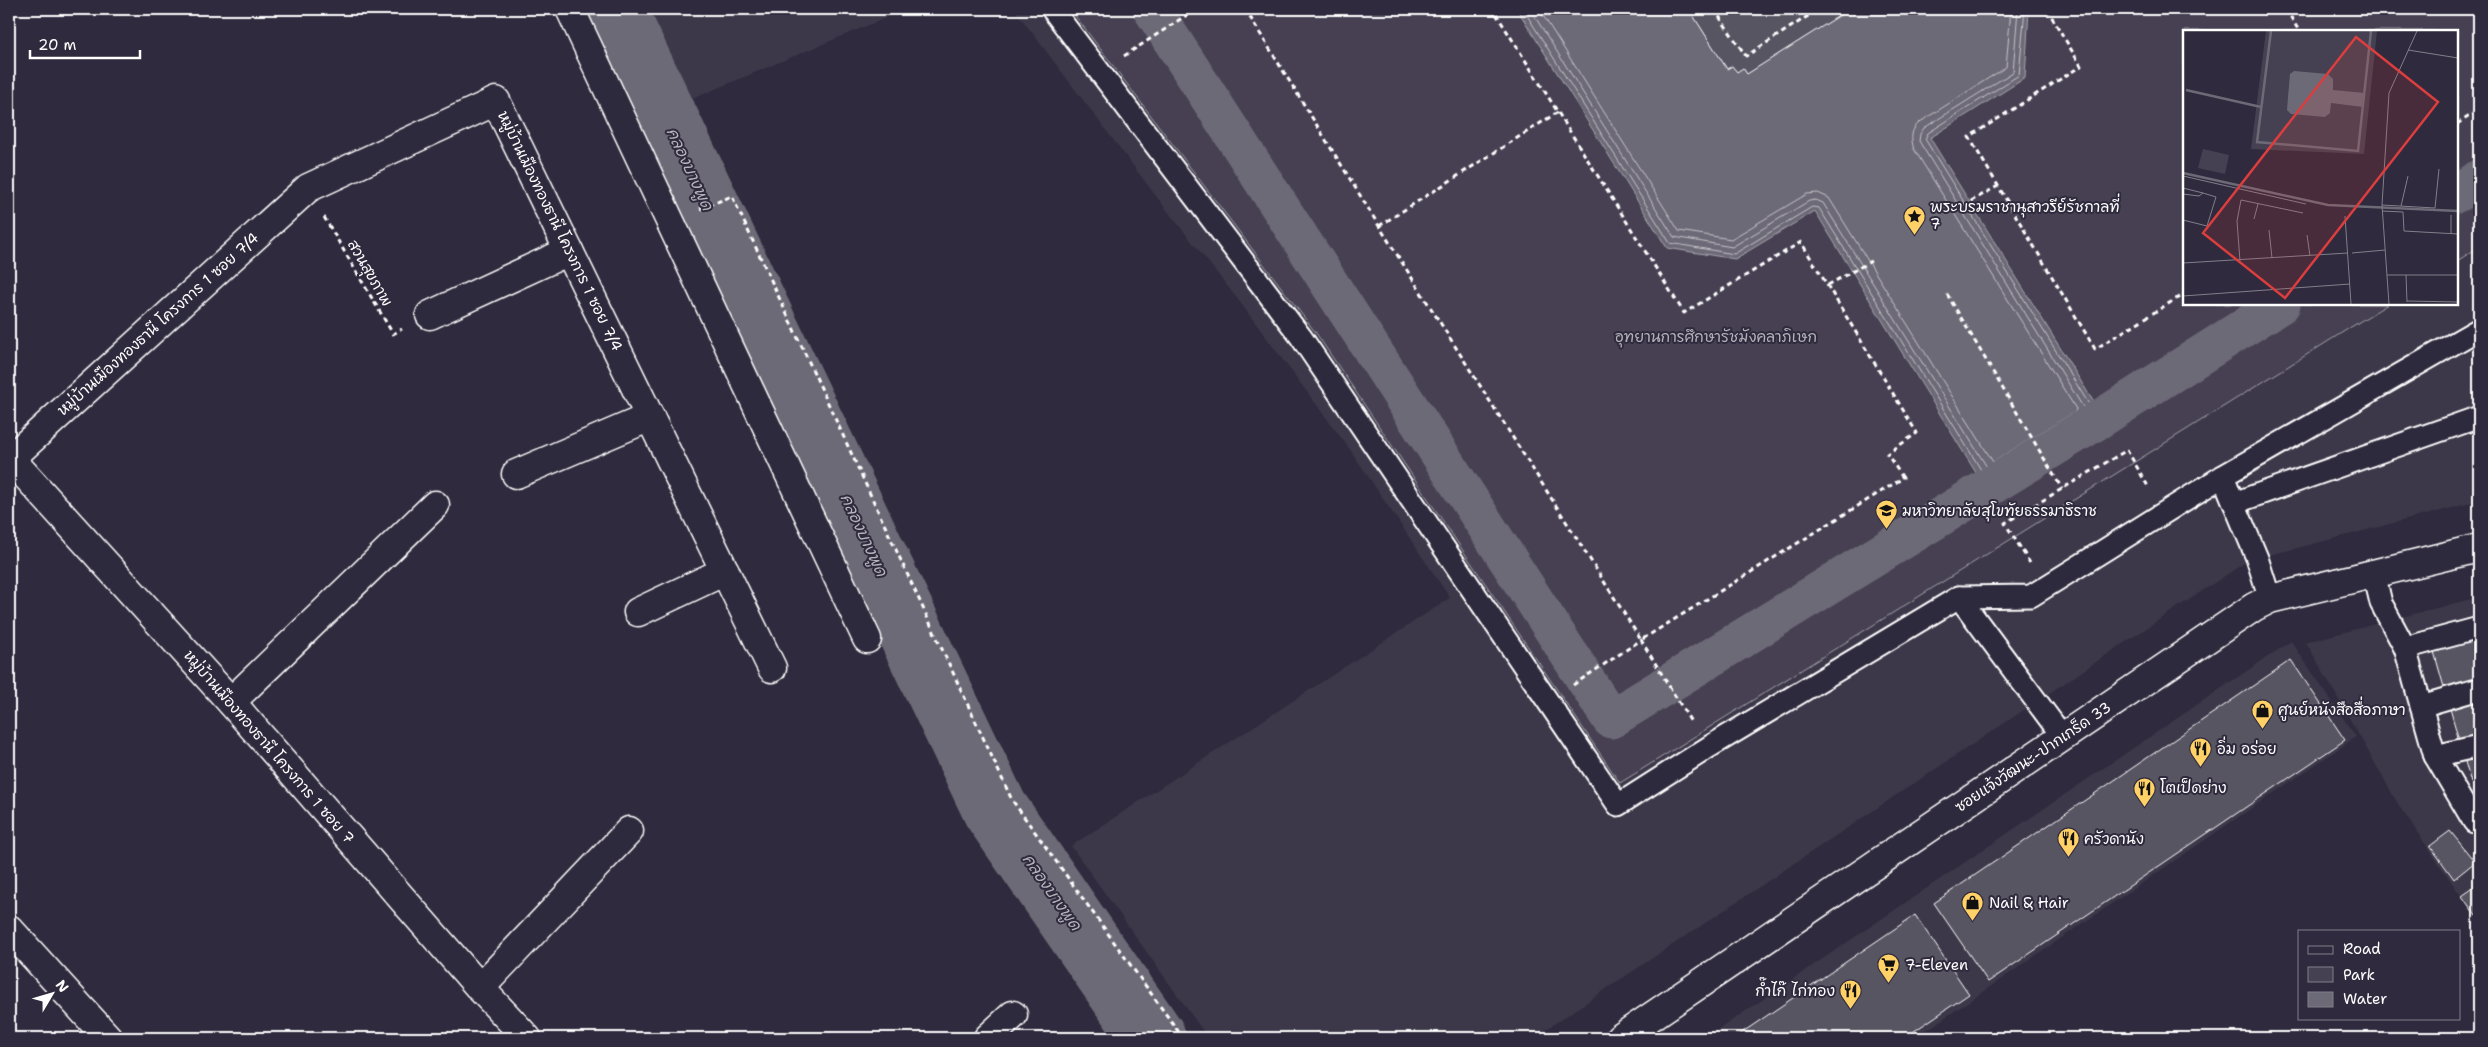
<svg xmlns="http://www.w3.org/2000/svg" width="2488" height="1047" viewBox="0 0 2488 1047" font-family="'Shantell Sans','Playpen Sans Thai',sans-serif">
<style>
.built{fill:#3c3749;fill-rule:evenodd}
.green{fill:#464152;stroke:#a2a0a8}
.water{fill:#6d6a77;stroke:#a7a6ad}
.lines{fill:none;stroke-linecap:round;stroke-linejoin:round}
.shore{stroke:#c5c3c9;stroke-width:1}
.canal{stroke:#6d6a77;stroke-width:39}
.river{stroke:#6d6a77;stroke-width:66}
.building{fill:#595564;stroke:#fff}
.service-casing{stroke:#fff;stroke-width:25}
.minor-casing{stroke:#fff;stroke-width:31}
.tertiary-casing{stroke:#fff;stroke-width:31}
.path{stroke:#fff;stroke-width:3;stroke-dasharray:5 4;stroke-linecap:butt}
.service{stroke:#2f2a3d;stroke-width:21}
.minor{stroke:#2f2a3d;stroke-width:28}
.tertiary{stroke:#2f2a3d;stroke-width:28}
.labels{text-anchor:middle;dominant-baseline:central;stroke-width:4;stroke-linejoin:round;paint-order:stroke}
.poi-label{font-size:15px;fill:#fff;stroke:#2f2a3d;text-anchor:start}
.street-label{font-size:15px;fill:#fff;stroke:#2f2a3d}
.park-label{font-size:15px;fill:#b5b3ba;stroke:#2f2a3d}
.water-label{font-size:16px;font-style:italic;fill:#b6b4bb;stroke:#2f2a3d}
.inset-river{fill:none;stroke:#6d6a77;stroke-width:2.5}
.inset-road{fill:none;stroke:#827f8b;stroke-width:1}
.view{fill:#da3e3e;fill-opacity:0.15;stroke:#da3e3e;stroke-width:2.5}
.inset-edge{fill:none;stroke:#fff;stroke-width:2.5}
</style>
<rect width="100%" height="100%" fill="#2f2a3d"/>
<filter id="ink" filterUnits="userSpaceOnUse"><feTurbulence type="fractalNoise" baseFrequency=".02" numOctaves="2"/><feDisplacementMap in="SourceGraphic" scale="10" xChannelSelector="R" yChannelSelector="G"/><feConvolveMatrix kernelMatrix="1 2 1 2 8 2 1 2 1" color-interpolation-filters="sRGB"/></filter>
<g filter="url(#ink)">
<!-- built -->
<g class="built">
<path d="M 643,9 L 907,9 L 689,100 Z"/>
<path d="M 1014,9 L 2479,9 L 2479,501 L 2247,561 L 1533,1038 L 1208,1038 L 1071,846 L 1450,598 L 1351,451 L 1239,301 L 1162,204 ZM 2184,31 L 2457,31 L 2457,304 L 2184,304 Z"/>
<path d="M 2479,597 L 2479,922 L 2401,809 L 2306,642 Z"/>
<path d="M 2291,641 L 2356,737 L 1915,1038 L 1706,1038 Z"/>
</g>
<!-- green -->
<path class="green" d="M 1070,9 L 2479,9 L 2479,247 L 2457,261 L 2457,31 L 2184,31 L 2184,304 L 2388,304 L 1620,783 L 1316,333 Z"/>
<!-- water -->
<path class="water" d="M 1517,9 L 2029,9 L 2025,78 L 1930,138 L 2103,417 L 1986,489 L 1815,211 L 1735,259 L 1667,248 Z"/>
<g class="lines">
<!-- shore -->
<g class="shore">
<path d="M 1523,9 L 1670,243 L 1734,254 L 1812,207 L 1819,208 L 1988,481 L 2095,414 L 1925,139 L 1928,133 L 2019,75 L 2025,9"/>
<path d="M 1530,9 L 1674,237 L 1732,247 L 1809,201 L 1816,200 L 1823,203 L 1990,472 L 2086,412 L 1919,141 L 1920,134 L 1924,128 L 2013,72 L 2018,9"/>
<path d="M 1539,9 L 1679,231 L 1731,239 L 1807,194 L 1818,193 L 1829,198 L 1993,462 L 2075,412 L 2076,409 L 1914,149 C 1910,138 1911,129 1920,122 L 2006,67 L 2011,9"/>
</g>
<!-- canal -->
<g class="canal">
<path d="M 1152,9 L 1611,719 L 2103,417 L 2281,304"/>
<path d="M 2457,193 L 2479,179"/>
</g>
<!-- river -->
<path class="river" d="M 613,9 L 995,809 L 1153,1038"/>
</g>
<!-- building -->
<g class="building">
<path d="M 1689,9 L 1838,9 L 1842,14 L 1747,74 L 1743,68 L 1737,72 L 1732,66 L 1727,69 Z"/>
<path d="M 2479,620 L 2479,780 L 2471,783 L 2429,634 Z"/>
<path d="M 2291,660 L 2345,740 L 1988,982 L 1934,903 Z"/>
<path d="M 2450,831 L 2475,862 L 2454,879 L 2430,846 Z"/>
<path d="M 2479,884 L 2479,914 L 2476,916 L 2462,896 Z"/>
<path d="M 1915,915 L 1969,994 L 1904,1038 L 1734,1038 Z"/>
</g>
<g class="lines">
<defs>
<g id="service">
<path d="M 1052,9 L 1301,337 L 1618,805 L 1709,747 L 1959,597 L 2031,596 L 2223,476"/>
<path d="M 2479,329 L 2223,476 L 2234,503 L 2479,417"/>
<path d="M 2234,503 L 2257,558 L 2270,599"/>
<path d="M 2374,573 L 2381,603 L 2405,648 L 2435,756 L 2474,822 L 2479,820"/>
<path d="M 1959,597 L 2063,737"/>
<path d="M 2405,648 L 2479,628"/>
<path d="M 2421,706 L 2479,689"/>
<path d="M 2435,756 L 2479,746"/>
</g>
<g id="minor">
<path d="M 570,9 L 867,639"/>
<path d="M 430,315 L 569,251"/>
<path d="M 9,457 L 231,702 L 480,988 L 527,1038"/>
<path d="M 10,459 L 308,188 L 496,101 L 772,668"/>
<path d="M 516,474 L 650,417"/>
<path d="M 638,612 L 725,571"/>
<path d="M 231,702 L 435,505"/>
<path d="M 9,929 L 108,1038"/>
<path d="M 480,988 L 629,831"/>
<path d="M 988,1038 L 1013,1015"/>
</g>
<path id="tertiary" d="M 1620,1038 L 2254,607 L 2270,599 L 2479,548"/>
</defs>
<!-- service casing -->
<use href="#service" class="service-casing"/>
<!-- minor casing -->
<use href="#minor" class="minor-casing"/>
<!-- tertiary casing -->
<use href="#tertiary" class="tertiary-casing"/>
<!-- path -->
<g class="path">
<path d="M 1245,9 L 1379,226 L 1641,640 L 1903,478 L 1887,454 L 1917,433 L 1801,242 L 1684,313 L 1493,9"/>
<path d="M 1714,9 L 1746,56 L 1819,9"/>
<path d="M 2047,9 L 2081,66 L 1969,137 L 2095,349 L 2184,294"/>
<path d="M 2286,9 L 2299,31"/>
<path d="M 1124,56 L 1196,9"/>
<path d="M 2457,124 L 2479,110"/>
<path d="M 700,209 L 732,196 L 1012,800 L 1183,1038"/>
<path d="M 1955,210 L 1998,186"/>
<path d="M 324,217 L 393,334 L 402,329"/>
<path d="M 1379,226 L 1558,112"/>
<path d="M 1828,285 L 1871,261"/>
<path d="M 1947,294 L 2062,489"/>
<path d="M 2030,563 L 2005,523 L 2127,450 L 2149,488"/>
<path d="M 1573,685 L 1641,640 L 1691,722"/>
</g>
<!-- service -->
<use href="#service" class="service"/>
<!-- minor -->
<use href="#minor" class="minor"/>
<!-- tertiary -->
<use href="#tertiary" class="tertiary"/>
</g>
</g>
<!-- icons -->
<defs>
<symbol id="sight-pin" viewBox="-11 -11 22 30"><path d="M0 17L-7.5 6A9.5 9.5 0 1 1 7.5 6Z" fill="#ffd166" stroke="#2f2a3d"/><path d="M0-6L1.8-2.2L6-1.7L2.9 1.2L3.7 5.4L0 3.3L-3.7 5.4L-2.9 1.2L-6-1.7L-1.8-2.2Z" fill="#111"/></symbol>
<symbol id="university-pin" viewBox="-11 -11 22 30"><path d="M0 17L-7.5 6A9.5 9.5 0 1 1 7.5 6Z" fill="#ffd166" stroke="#2f2a3d"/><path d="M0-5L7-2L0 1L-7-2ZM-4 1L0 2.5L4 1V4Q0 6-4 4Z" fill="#111"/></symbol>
<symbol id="shop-pin" viewBox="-11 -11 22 30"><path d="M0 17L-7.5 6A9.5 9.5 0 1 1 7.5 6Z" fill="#ffd166" stroke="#2f2a3d"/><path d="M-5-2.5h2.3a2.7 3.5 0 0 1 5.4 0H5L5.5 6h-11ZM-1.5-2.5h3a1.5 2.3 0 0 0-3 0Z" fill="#111"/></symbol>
<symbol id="restaurant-pin" viewBox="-11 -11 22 30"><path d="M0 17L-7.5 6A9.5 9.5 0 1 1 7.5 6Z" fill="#ffd166" stroke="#2f2a3d"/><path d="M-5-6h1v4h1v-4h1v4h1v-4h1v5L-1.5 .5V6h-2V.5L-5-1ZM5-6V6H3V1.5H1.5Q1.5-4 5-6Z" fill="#111"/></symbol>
<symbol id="supermarket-pin" viewBox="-11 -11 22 30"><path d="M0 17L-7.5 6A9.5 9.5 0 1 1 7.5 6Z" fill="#ffd166" stroke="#2f2a3d"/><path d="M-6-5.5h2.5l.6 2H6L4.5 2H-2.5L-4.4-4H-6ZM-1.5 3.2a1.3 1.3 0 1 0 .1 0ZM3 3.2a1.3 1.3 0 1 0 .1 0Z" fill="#111"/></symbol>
</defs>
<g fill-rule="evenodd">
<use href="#sight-pin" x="1902" y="204" width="25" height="34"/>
<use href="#university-pin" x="1874" y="498" width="25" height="34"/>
<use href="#shop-pin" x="2250" y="698" width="25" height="34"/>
<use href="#restaurant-pin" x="2188" y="736" width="25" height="34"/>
<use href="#restaurant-pin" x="2132" y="776" width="25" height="34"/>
<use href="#restaurant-pin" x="2056" y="826" width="25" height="34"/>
<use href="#shop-pin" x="1960" y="890" width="25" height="34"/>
<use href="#supermarket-pin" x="1876" y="952" width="25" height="34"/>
<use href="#restaurant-pin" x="1838" y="978" width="25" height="34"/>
</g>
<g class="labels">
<!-- poi labels -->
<g class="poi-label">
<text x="1930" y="207">พระบรมราชานุสาวรีย์รัชกาลที่<tspan x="1930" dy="17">7</tspan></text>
<text x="1902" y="511">มหาวิทยาลัยสุโขทัยธรรมาธิราช</text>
<text x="2278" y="710">ศูนย์หนังสือสื่อภาษา</text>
<text x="2217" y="749">อิ่ม อร่อย</text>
<text x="2160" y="788">โตเป็ดย่าง</text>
<text x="2084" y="839">ครัวดานัง</text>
<text x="1989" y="903">Nail &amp; Hair</text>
<text x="1905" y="965">7-Eleven</text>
<text x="1835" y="991" text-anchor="end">ก๊ำไก๊ ไก่ทอง</text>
</g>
<!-- street labels -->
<g class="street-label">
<text transform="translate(560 231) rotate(64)">หมู่บ้านเมืองทองธานี โครงการ 1 ซอย 7/4</text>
<text transform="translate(370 273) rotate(60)">สวนสุขภาพ</text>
<text transform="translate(158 324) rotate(-42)">หมู่บ้านเมืองทองธานี โครงการ 1 ซอย 7/4</text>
<text transform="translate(269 747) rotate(49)">หมู่บ้านเมืองทองธานี โครงการ 1 ซอย 7</text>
<text transform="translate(2033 757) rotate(-34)">ซอยแจ้งวัฒนะ-ปากเกร็ด 33</text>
</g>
<!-- park labels -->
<g class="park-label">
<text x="1716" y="337">อุทยานการศึกษารัชมังคลาภิเษก</text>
</g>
<!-- water labels -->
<g class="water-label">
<text transform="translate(690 169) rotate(65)">คลองบางพูด</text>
<text transform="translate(864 535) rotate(65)">คลองบางพูด</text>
<text transform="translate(1052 892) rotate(55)">คลองบางพูด</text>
</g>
</g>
<!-- overview -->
<g transform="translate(2183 30)">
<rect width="275" height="275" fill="#2f2a3d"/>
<path d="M 83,1 L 194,1 L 181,124 L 68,119 ZM 20,119 L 46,125 L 42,144 L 15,138 Z" fill="#464152"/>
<path d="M 111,41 L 145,44 L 150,49 L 150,60 L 182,63 L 180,77 L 148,73 L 147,83 L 142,87 L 108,84 L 104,80 L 105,67 L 107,44 Z" fill="#6d6a77"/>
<path class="inset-river" d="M 88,1 L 74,112 L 175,121 L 188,1M 3,60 L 78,77M 0,143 L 145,175 L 275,181"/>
<path class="inset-road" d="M 225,20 L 275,28M 0,146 L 123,174M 0,158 L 20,163 L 16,166 L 0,164M 199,175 L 252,178 L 256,139M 218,176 L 225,146M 199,181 L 220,182 L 221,201 L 275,204M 268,185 L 268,204M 162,186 L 168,274M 71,189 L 75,174M 0,190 L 24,196 L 33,167 L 20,163M 86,200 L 89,228M 124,205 L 127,226M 169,223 L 202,220M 57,231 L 54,191 L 58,170 L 120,183M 0,233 L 165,223M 204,245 L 275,245M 223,245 L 224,272M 0,266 L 167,254M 224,271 L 275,272M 206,274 L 199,175 L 206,63 L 234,1"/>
<path class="view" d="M 173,7 L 255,72 L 102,268 L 20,203 Z"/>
<rect width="275" height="275" class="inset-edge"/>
</g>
<!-- margin -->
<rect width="2488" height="1047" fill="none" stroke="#2f2a3d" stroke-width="30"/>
<rect x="15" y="15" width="2458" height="1017" fill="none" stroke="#fff" stroke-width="2" filter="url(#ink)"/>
<!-- legend -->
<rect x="2298" y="930" width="162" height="90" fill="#2f2a3d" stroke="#827f8b"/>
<rect x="2308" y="946" width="25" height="8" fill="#2f2a3d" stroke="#827f8b"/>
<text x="2343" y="954" font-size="15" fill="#ffffff">Road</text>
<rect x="2308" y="967" width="25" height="15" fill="#464152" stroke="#827f8b"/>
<text x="2343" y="980" font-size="15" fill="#ffffff">Park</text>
<rect x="2308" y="992" width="25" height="15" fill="#6d6a77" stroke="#827f8b"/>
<text x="2343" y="1004" font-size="15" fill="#ffffff">Water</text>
<!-- north arrow -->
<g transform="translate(52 994) rotate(52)" stroke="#2f2a3d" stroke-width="4" paint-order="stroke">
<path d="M0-4L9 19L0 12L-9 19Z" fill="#ffffff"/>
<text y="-8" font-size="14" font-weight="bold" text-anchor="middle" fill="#ffffff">N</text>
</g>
<!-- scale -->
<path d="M30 50v8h110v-8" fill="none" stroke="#ffffff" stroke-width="2.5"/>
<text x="38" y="50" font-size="15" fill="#ffffff" stroke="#2f2a3d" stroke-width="4" paint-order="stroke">20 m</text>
</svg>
